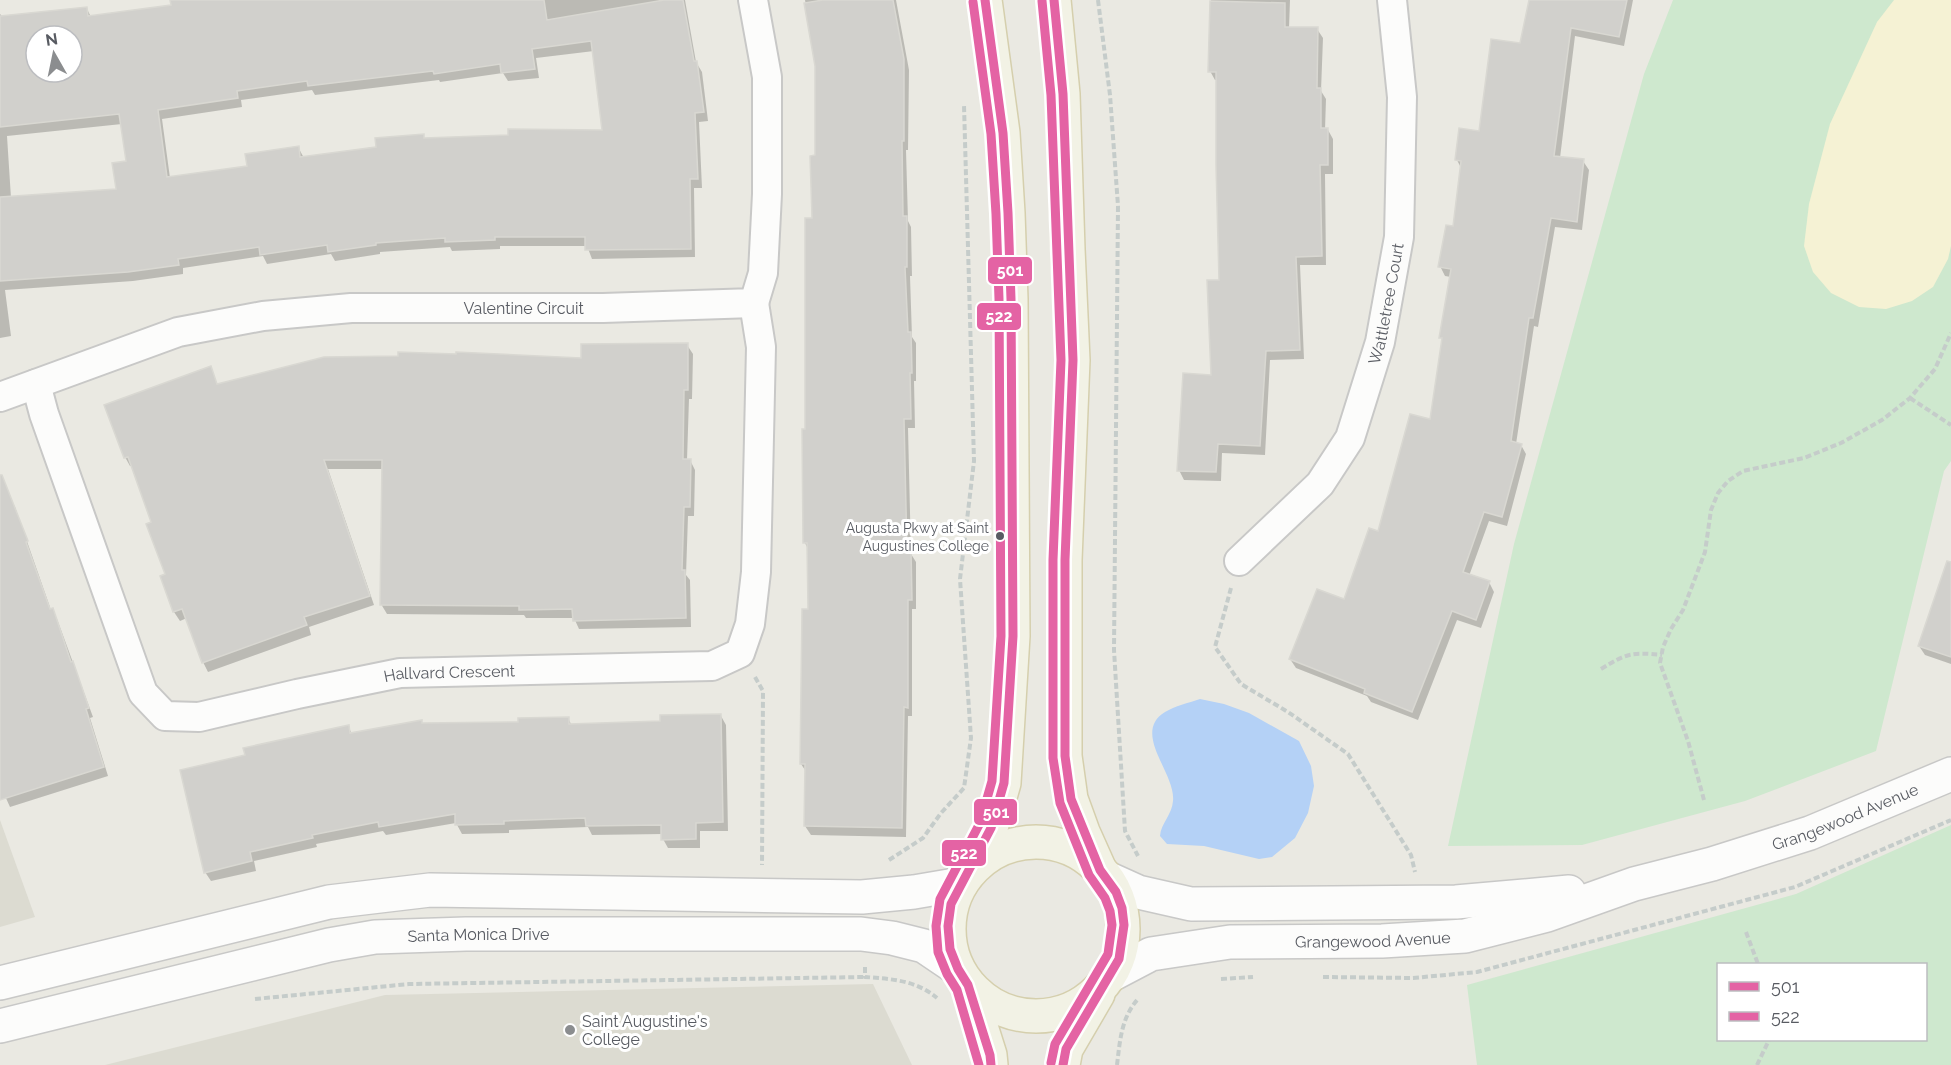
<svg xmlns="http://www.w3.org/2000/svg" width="1951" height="1065" viewBox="0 0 1951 1065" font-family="Raleway,sans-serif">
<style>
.education{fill:#dcdbd1}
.green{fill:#cee8ce;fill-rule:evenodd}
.sand{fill:#f5f2d4}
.water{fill:#b4d1f6}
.shadow{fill:#0003;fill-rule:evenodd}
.building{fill:#d1d0cc;stroke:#d9d8d2;stroke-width:1.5;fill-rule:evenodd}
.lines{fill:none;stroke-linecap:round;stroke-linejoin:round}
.minor-casing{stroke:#c8c8c7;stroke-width:32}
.tertiary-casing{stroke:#c8c8c7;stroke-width:36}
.primary-casing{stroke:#d5cfad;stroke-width:36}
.path{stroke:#c5ccca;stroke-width:4;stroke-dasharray:6 3;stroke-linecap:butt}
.minor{stroke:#fcfcfb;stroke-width:28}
.tertiary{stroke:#fcfcfb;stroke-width:33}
.primary{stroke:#f2f2e5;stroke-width:33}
.bus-1-casing{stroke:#fff;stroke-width:14}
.bus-2-casing{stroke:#fff;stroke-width:14}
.bus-1{stroke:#e463a4;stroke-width:9}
.bus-2{stroke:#e463a4;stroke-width:9}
.bus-dot{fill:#585b62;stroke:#fff;stroke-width:2}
.poi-dot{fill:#8b8d8f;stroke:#fff;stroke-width:2}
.labels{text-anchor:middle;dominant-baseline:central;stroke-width:6;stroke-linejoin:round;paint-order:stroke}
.bus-label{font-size:14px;fill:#585b62;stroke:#fff;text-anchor:end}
.street-label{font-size:16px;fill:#585b62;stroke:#fff}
.poi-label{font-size:16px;fill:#585b62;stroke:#fff;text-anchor:start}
.line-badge{stroke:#fff;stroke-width:2}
.badge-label{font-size:16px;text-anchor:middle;font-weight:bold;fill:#fff}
</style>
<rect width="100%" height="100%" fill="#eae9e2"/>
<!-- education -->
<g class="education">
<path d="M 0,820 L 35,917 L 0,927 Z"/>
<path d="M 873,984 L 912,1065 L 105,1065 L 385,995 Z"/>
</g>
<!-- green -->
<g class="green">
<path d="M 1673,0 L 1951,0 L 1951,461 L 1944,471 L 1876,751 L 1745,801 L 1582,845 L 1448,846 L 1514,544 L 1644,74 Z"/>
<path d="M 1951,825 L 1951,1065 L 1477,1065 L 1467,985 L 1796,894 ZM 1718,964 L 1926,964 L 1926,1040 L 1718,1040 Z"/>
</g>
<!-- sand -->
<path class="sand" d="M 1894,0 L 1951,0 L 1951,246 L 1948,259 L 1933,287 L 1912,301 L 1886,309 L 1859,307 L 1831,293 L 1813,272 L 1804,246 L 1809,204 L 1830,124 L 1877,22 Z"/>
<!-- water -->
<path class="water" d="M 1200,699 L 1224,704 L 1249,713 L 1299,741 L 1311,766 L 1314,786 L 1308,813 L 1295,838 L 1272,857 L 1259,859 L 1204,846 L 1167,844 L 1160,836 C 1161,823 1172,815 1173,801 C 1176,773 1131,733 1165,712 C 1175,706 1188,703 1200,699 Z"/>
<!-- shadow -->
<g class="shadow">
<path d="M 175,0 L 685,0 L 696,62 L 702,72 L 708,121 L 699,122 L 702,188 L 694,188 L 695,257 L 592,259 L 587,246 L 500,246 L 500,249 L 452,251 L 450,247 L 380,252 L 380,254 L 335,261 L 331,254 L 267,264 L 263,256 L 183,268 L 183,274 L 133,281 L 5,290 L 11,336 L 0,338 L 0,14 L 3,17 L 87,9 L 91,17 L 172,6 ZM 36,36 L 72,36 L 72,72 L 36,72 ZM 594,51 L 604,131 L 425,139 L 304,158 L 298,147 L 249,167 L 170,178 L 162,119 L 242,107 L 241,100 L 312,90 L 315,95 L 439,80 L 440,82 L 503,73 L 508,81 L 539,78 L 536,58 ZM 122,124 L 127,163 L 117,190 L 11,198 L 7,136 Z"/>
<path d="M 805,0 L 896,0 L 909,70 L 908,150 L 906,150 L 908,221 L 911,227 L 912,276 L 910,276 L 912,337 L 916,343 L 916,381 L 914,381 L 915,428 L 908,428 L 911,554 L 916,562 L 916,609 L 912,609 L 912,716 L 908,716 L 906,837 L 811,835 L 805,826 L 807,773 L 801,764 L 809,610 L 808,549 L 805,543 L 816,157 L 817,66 Z"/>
<path d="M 1211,0 L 1290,0 L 1289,28 L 1317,29 L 1323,38 L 1321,91 L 1326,99 L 1325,130 L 1328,130 L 1333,139 L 1333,174 L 1325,174 L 1326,265 L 1300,265 L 1304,359 L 1270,360 L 1265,455 L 1222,453 L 1221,481 L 1184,480 L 1179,470 L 1212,376 L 1221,281 L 1217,80 L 1215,80 L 1210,71 Z"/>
<path d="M 1530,0 L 1633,0 L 1624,46 L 1575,36 L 1560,158 L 1583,161 L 1589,170 L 1582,230 L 1555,227 L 1538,327 L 1534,326 L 1516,444 L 1521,445 L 1526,454 L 1507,526 L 1489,521 L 1469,576 L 1489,582 L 1494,592 L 1481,628 L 1457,620 L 1418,720 L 1371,702 L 1367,696 L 1296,668 L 1290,659 L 1345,601 L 1431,421 L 1443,341 L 1441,337 L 1451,277 L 1445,276 L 1440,266 L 1454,228 L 1461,168 L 1457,160 L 1480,132 L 1521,45 Z"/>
<path d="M 687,345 L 693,354 L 692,399 L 689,399 L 687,460 L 690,460 L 695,470 L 694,516 L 688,516 L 686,575 L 690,580 L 691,627 L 579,629 L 574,618 L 526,618 L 524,615 L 387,614 L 381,604 L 383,469 L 328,469 L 374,605 L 309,627 L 311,635 L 208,672 L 203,662 L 187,618 L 180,621 L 174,612 L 162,577 L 167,575 L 153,523 L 133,466 L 130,466 L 125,457 L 210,368 L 218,386 L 582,360 Z"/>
<path d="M 0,497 L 10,498 L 15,507 L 51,610 L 57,619 L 93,717 L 90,718 L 108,776 L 10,807 L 0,785 Z"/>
<path d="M 1951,580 L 1951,664 L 1925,655 L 1919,646 Z"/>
<path d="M 721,716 L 726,725 L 728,831 L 700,831 L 700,848 L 668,848 L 663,839 L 663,834 L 592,835 L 588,827 L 509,830 L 509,833 L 462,834 L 456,823 L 386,835 L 383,831 L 316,844 L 317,847 L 254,861 L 256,871 L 211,881 L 205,872 L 246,756 L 348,726 L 352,734 L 423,725 L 520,723 L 568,718 L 572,726 L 661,723 Z"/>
</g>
<!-- building -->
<g class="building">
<path d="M 170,0 L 544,0 L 547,20 L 664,0 L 683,0 L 694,61 L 697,61 L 704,112 L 695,113 L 698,179 L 690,179 L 691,249 L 585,250 L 585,237 L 495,237 L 495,240 L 445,242 L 445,238 L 376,243 L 376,245 L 328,252 L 327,245 L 260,255 L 259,247 L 178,259 L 179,265 L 128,272 L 0,281 L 0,197 L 116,189 L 112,163 L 126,161 L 119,114 L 0,127 L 0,16 L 87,7 L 88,16 L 171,5 ZM 36,36 L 72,36 L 72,72 L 36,72 ZM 591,41 L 602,130 L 508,129 L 508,135 L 424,138 L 424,134 L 375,138 L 376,147 L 300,157 L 299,146 L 245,154 L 247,166 L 167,177 L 158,110 L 238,98 L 237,91 L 307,81 L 308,86 L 433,71 L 434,74 L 500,64 L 501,73 L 535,69 L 532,49 Z"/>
<path d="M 823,0 L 893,0 L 904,59 L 904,141 L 902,141 L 903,216 L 907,216 L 907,267 L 905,267 L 908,332 L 911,332 L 912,373 L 910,373 L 911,419 L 904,419 L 907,551 L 911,551 L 912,600 L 908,600 L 908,708 L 904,707 L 902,828 L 804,826 L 805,764 L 800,764 L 802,609 L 808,609 L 807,543 L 803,543 L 802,429 L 805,429 L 805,218 L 812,218 L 810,156 L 815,155 L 815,66 L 804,3 Z"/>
<path d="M 1529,0 L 1627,0 L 1619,37 L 1571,28 L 1554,156 L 1584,159 L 1577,222 L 1551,218 L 1533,318 L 1529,318 L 1511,441 L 1522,444 L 1502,517 L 1484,512 L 1463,572 L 1490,581 L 1476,620 L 1452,611 L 1412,712 L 1364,693 L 1365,689 L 1289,659 L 1317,589 L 1344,599 L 1369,528 L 1378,531 L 1410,414 L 1430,419 L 1442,338 L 1439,338 L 1451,269 L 1438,267 L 1446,225 L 1453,226 L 1461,161 L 1455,160 L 1459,128 L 1479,131 L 1491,39 L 1520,43 Z"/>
<path d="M 1210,1 L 1285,3 L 1285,27 L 1318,27 L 1317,88 L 1321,88 L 1321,128 L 1328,128 L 1328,165 L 1320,165 L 1322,256 L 1296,257 L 1300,350 L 1266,351 L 1260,446 L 1218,444 L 1216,472 L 1177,471 L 1183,373 L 1211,375 L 1207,280 L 1219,280 L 1216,165 L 1216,72 L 1208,72 Z"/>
<path d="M 688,343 L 688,390 L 684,390 L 683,459 L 691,459 L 690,507 L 684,507 L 682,570 L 685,570 L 686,618 L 573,621 L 572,609 L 519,610 L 519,606 L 380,605 L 382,460 L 324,460 L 370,596 L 304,617 L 307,625 L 202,663 L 182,609 L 173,612 L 160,576 L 165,574 L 146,524 L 151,522 L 128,457 L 124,458 L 104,405 L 211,366 L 217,384 L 324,357 L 398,356 L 398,352 L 456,354 L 456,352 L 581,358 L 581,344 Z"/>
<path d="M 0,475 L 2,475 L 28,541 L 26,542 L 50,609 L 53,608 L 71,662 L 73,661 L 89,708 L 86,709 L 104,767 L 0,800 Z"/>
<path d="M 1947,561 L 1951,562 L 1951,657 L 1918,646 Z"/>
<path d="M 721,714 L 723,822 L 696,823 L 696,839 L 661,840 L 661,825 L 586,826 L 585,818 L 504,821 L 504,824 L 455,825 L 455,814 L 379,827 L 378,822 L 312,835 L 313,838 L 250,852 L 252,861 L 204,873 L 180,770 L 245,755 L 243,748 L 349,725 L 350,733 L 422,720 L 422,723 L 518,722 L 518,718 L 569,717 L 569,724 L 660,721 L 660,715 Z"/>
</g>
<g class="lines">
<defs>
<g id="minor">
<path id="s1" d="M 36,384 L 44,414 L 143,693 L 165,716 L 199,717 L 297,694 L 400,673 L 712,666 L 740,653 L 750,624 L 756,572 L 761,347 L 754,303"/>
<path id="s2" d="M 0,397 L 178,332 L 263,316 L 351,308 L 603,308 L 754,303 L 763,273 L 767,194 L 767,77 L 753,0"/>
<path id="s3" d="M 1239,561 L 1320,484 L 1350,438 L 1380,342 L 1399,237 L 1402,97 L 1392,0"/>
</g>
<g id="tertiary">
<path d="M 1107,878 L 1138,892 L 1191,904 L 1456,902 L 1569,892"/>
<path id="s4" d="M 1111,975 L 1151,954 L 1230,942 L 1382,941 L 1465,936 L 1547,915 L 1634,884 L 1712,864 L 1810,833 L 1951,774"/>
<path d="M 0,983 L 329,902 L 430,890 L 862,897 L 914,892 L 961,884"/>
<path id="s5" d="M 0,1026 L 329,945 L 375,937 L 466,934 L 861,934 L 892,938 L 924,946 L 958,969"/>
</g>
<g id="primary">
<path d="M 1054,0 L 1063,94 L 1068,249 L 1073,360 L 1065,560 L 1065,756 L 1071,799 L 1083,832 L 1100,870"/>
<circle cx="1036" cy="929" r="87"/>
<path d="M 966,876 L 991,828 L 1004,783 L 1013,636 L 1011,299 L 1008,213 L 1003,133 L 985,0"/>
<path d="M 968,985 L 990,1055 L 991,1065"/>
<path d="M 1063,1065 L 1066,1049 L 1098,994"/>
</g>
</defs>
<!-- minor casing -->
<use href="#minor" class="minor-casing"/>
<!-- tertiary casing -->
<use href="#tertiary" class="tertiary-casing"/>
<!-- primary casing -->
<use href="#primary" class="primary-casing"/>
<!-- path -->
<g class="path">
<path d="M 1098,0 L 1110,95 L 1118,206 L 1114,650 L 1125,831 L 1138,856"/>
<path d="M 1910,398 L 1951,425"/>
<path d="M 1231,588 L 1215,647 L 1241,684 L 1288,712 L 1348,754 L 1411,855 L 1415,872"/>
<path d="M 1601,669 C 1627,653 1631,652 1662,655"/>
<path d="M 755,677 L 763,691 L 762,865"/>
<path d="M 1704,800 L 1688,741 L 1660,663 L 1663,647 L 1671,629 L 1683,610 L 1705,552 L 1711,510 L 1718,493 L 1728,481 L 1743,471 L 1804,458 L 1841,443 L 1882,420 L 1910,398 L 1935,369 L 1951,333"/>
<path d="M 889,860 L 923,838 L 941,813 L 964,788 L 971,738 L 960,579 L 974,461 L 964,105"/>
<path d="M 1746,932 L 1758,964"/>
<path d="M 865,967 L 865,977 C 891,979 916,980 937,998"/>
<path d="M 1323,977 L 1413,978 L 1477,972 L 1795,887 L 1951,820"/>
<path d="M 1221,979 L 1253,977"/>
<path d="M 255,999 L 409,984 L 865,977"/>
<path d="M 1117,1065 C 1120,1041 1121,1018 1138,999"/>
<path d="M 1757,1065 L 1769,1040"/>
</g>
<!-- minor -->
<use href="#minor" class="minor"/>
<!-- tertiary -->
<use href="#tertiary" class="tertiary"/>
<!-- primary -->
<use href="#primary" class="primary"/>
<defs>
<g id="bus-1">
<path d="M 985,0 L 1003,133 L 1008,213 L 1011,299 L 1013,636 L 1004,783 L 991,828 L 951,904 L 948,926 L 950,949 L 958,969 L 968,985 L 990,1055 L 991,1065"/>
<path d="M 1054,0 L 1063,94 L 1073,360 L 1065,560 L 1065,756 L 1071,799 L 1100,870 L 1116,892 L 1122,908 L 1124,925 L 1119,959 L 1066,1049 L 1063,1065"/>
</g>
<g id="bus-2">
<path d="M 1042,1 L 1051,95 L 1061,360 L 1053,560 L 1053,758 L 1060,803 L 1089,875 L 1105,898 L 1110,911 L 1112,925 L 1108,954 L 1055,1044 L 1051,1063"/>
<path d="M 973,2 L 991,134 L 996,214 L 999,299 L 1001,636 L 992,781 L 980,823 L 940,899 L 936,926 L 938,952 L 947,974 L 957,990 L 979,1065"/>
</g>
</defs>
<!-- bus-1 casing -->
<use href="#bus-1" class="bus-1-casing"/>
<!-- bus-2 casing -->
<use href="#bus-2" class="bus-2-casing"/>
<!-- bus-1 -->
<use href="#bus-1" class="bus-1"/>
<!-- bus-2 -->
<use href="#bus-2" class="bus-2"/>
</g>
<!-- markers -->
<circle class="bus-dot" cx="1000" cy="536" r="5"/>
<circle class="poi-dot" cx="570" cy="1030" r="6"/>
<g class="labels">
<!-- bus labels -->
<g class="bus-label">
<text x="989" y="528">Augusta Pkwy at Saint<tspan x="989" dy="18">Augustines College</tspan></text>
</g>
<!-- street labels -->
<g class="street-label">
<text stroke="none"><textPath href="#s3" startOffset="306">Wattletree Court</textPath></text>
<text stroke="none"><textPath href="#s2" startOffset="537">Valentine Circuit</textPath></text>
<text stroke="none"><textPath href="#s1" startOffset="648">Hallvard Crescent</textPath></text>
<text stroke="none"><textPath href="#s4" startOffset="759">Grangewood Avenue</textPath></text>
<text stroke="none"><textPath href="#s5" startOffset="489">Santa Monica Drive</textPath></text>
<text stroke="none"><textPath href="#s4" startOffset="268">Grangewood Avenue</textPath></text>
</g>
<!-- poi labels -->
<g class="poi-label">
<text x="582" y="1021">Saint Augustine's<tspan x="582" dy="18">College</tspan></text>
</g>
</g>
<g class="line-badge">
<rect x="987" y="256" width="46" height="29" rx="6" fill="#e463a4"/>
<rect x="976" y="302" width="46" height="29" rx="6" fill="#e463a4"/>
<rect x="973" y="798" width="45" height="28" rx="6" fill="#e463a4"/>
<rect x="941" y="839" width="46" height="28" rx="6" fill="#e463a4"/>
</g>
<g class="badge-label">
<text x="1010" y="276">501</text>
<text x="999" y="322">522</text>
<text x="996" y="818">501</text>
<text x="964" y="859">522</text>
</g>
<!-- legend -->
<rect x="1717" y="963" width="210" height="78" fill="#ffffff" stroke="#bcbdc0" stroke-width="1.5"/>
<rect x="1729" y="982" width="30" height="9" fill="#e463a4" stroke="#bcbdc0" stroke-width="1.5"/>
<text x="1771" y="993" font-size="18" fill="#585b62">501</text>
<rect x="1729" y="1012" width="30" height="9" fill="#e463a4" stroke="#bcbdc0" stroke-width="1.5"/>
<text x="1771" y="1023" font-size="18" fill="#585b62">522</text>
<!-- north arrow -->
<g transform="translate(54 54) rotate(351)"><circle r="28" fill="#ffffff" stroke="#bcbdc0" stroke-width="1.5"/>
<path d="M0-4.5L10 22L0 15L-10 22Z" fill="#8b8d8f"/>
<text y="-9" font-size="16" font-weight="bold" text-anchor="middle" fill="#585b62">N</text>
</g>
</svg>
